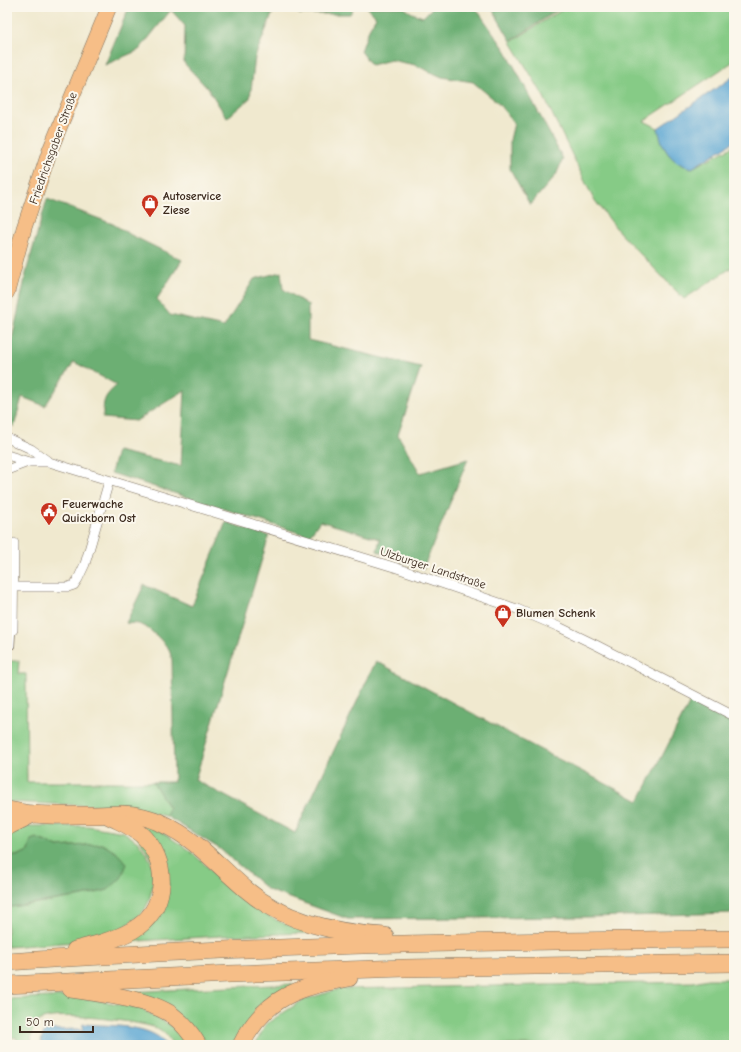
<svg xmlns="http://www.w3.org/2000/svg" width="741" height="1052" viewBox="0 0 741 1052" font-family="'Comic Neue',sans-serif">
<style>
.green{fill:#86cb86;stroke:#607a52}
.forest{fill:#6caf73;stroke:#546c48}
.water{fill:#5aa6d3;stroke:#4a6878}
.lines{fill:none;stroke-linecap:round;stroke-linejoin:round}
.service-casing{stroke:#7a6d5c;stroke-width:6}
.minor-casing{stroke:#7a6d5c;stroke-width:10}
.primary-casing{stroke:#7a6d5c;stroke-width:16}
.motorway-casing{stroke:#7a6d5c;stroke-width:18}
.service{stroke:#fff;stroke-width:4.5}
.minor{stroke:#fff;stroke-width:9}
.primary{stroke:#f6be87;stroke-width:15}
.motorway{stroke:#f6be87;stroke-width:17}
.labels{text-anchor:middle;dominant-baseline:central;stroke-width:4;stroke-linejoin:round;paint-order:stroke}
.street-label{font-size:12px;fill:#3b2a1e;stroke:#fbf7ec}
.poi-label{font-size:12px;font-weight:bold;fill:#3b2a1e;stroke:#fbf7ec;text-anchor:start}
</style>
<rect width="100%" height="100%" fill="#fbf7ec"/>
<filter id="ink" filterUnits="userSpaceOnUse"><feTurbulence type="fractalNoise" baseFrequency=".025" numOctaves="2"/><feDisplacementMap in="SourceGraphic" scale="8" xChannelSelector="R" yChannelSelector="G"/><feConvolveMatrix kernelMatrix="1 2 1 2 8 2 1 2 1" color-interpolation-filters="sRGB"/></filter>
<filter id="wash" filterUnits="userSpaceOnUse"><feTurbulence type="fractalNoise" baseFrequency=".012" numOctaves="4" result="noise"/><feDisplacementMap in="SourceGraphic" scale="16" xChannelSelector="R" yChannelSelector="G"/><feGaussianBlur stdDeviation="0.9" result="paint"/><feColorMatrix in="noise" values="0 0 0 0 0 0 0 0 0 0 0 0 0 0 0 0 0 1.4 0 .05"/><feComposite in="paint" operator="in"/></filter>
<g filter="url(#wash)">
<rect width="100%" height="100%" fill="#f0e9cf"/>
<!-- green -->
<g class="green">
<path d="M 566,7 L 734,7 L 734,61 L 644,121 L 658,128 C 662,148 670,163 692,168 L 734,146 L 734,266 L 684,299 L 620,233 L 593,198 L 543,95 L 511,42 Z"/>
<path d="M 7,661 L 19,661 L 18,674 L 26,674 L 27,782 L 153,782 L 169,808 L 166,816 L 122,807 L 7,802 Z"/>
<path d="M 126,819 L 153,826 L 190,851 L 221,879 L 260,912 L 283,923 L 307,932 L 308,933 L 220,936 L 122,942 L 169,885 Z"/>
<path d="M 31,826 L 88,826 L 124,832 L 139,843 L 151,861 L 154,881 L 149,901 L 145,909 L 138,917 L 120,930 L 76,942 L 7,947 L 7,904 L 11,907 L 82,896 L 108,890 L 102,844 L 58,847 L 44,841 L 31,840 L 28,851 L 17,856 L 7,855 L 7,833 Z"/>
<path d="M 708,979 L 734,979 L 734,1045 L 255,1045 L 266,1024 L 303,1000 L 339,989 L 693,982 Z"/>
<path d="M 293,984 L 236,1045 L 204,1045 L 127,992 Z"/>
<path d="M 74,996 L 140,1008 L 170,1025 L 183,1038 L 188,1045 L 173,1045 C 169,1039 166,1033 159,1029 C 142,1021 60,1012 43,1019 C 33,1023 30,1035 32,1045 L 18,1045 L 16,1037 L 7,1039 L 7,999 Z"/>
</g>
<!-- forest -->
<g class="forest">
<path d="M 129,7 L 275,7 L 255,57 L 250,98 L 227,118 L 209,90 L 184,63 L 185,26 L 171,10 L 139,50 L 105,65 Z"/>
<path d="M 296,7 L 354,7 L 350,14 L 299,14 Z"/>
<path d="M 367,7 L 403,7 L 412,13 L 423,17 L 433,7 L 475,7 L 506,51 L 563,159 L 556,175 L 530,205 L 510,169 L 510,140 L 514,123 L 497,102 L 473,82 L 442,77 L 415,65 L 391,60 L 371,65 L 361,51 L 369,29 L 376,17 Z"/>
<path d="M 491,7 L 562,7 L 511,41 Z"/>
<path d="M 47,199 L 113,224 L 131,235 L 182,260 L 157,299 L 170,315 L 224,327 L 254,279 L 281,272 L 283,289 L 308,305 L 308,340 L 421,367 L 398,435 L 420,473 L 468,459 L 423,569 L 377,551 L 380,539 L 320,521 L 309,536 L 111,473 L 117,451 L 181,466 L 185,390 L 136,421 L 103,418 C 103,399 104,397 117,385 L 74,362 L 45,406 L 22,397 L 14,427 L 7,419 L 7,378 L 12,340 L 27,269 Z"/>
<path d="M 226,522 L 269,536 L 195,780 L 295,833 L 376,661 L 518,738 L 639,801 L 690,702 L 734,724 L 734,913 L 589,917 L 348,919 L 268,890 L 220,849 L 166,816 L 169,808 L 153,782 L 174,782 L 172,660 L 169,649 L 159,638 L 149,629 L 139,624 L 126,623 L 144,585 L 192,606 Z"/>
<path d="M 36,838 L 58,847 L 102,844 L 117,853 L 127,864 L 121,878 L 108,890 L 82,896 L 11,907 L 7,904 L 7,855 L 17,856 L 28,851 L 31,840 Z"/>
</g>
<!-- water -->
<g class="water">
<path d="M 734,76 L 734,140 L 732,143 L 692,168 C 670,163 662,148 658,128 Z"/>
<path d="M 83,1024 C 106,1026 137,1024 157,1036 C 161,1038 163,1042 166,1045 L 43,1045 L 41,1042 L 43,1034 L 48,1030 L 79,1029 L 82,1032 Z"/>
</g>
</g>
<g filter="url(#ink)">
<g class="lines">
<defs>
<path id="service" d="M 12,646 L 13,630"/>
<g id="minor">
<path d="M 7,438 L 31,449 L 49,462"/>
<path d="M 7,455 L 29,462 L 49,462 L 397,568 L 517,609 L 559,627 L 598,646 L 734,716"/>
<path d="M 7,470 L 28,462"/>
<path d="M 12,587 L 68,587 L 74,585 L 78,579 L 85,564 L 109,481"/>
<path d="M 13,630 L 14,543"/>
</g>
<path id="primary" d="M 7,292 L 24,228 L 50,150 L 109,7"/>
<g id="motorway">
<path d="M 7,810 C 16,811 25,814 34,814 C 53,816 73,815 92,815 C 102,815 112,814 122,814 C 135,814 152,818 163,824 C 197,839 220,868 248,891 C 286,923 337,933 385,936"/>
<path d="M 7,827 L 33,814"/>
<path d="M 75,950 C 95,945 115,940 133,930 C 166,911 170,867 146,839 C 137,828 122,823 109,816"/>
<path d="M 7,962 C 249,945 492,941 734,939"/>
<path d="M 7,985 L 230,974 L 405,968 L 734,963"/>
<path d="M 71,989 C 98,993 150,999 172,1015 C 183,1023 191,1033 198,1045"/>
<path d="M 241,1045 C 266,996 299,987 349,978"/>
</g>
</defs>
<!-- service casing -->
<use href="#service" class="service-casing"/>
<!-- minor casing -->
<use href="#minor" class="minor-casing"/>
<!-- primary casing -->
<use href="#primary" class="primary-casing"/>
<!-- motorway casing -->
<use href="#motorway" class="motorway-casing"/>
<!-- service -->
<use href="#service" class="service"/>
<!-- minor -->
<use href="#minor" class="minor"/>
<!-- primary -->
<use href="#primary" class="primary"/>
<!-- motorway -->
<use href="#motorway" class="motorway"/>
</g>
</g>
<!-- icons -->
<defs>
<symbol id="shop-pin" viewBox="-11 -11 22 30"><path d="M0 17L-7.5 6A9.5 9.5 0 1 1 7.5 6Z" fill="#c8321e" stroke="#fbf7ec"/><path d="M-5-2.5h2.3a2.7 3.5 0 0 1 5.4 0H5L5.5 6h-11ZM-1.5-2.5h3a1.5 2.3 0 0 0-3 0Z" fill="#fff"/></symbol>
<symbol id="civic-pin" viewBox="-11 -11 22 30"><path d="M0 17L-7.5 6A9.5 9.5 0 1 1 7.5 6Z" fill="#c8321e" stroke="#fbf7ec"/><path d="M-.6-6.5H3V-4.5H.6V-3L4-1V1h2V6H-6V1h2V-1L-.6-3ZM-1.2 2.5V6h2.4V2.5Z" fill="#fff"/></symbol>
</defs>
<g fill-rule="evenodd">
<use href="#shop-pin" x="140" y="193" width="20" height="27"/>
<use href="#civic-pin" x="39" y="501" width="20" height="27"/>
<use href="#shop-pin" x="493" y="603" width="20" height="27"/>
</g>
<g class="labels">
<!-- street labels -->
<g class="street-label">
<text transform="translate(53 148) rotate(-70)">Friedrichsgaber Straße</text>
<text transform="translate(433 568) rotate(18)">Ulzburger Landstraße</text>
</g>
<!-- poi labels -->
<g class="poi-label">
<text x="163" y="196">Autoservice<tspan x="163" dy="14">Ziese</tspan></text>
<text x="62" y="504">Feuerwache<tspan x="62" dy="14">Quickborn Ost</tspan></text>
<text x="516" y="613">Blumen Schenk</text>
</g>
</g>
<!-- margin -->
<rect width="741" height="1052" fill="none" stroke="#fbf7ec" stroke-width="24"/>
<!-- scale -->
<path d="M20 1026v6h73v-6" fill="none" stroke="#3b2a1e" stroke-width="2"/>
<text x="26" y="1026" font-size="12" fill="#3b2a1e" stroke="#fbf7ec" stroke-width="3" paint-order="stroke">50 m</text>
</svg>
